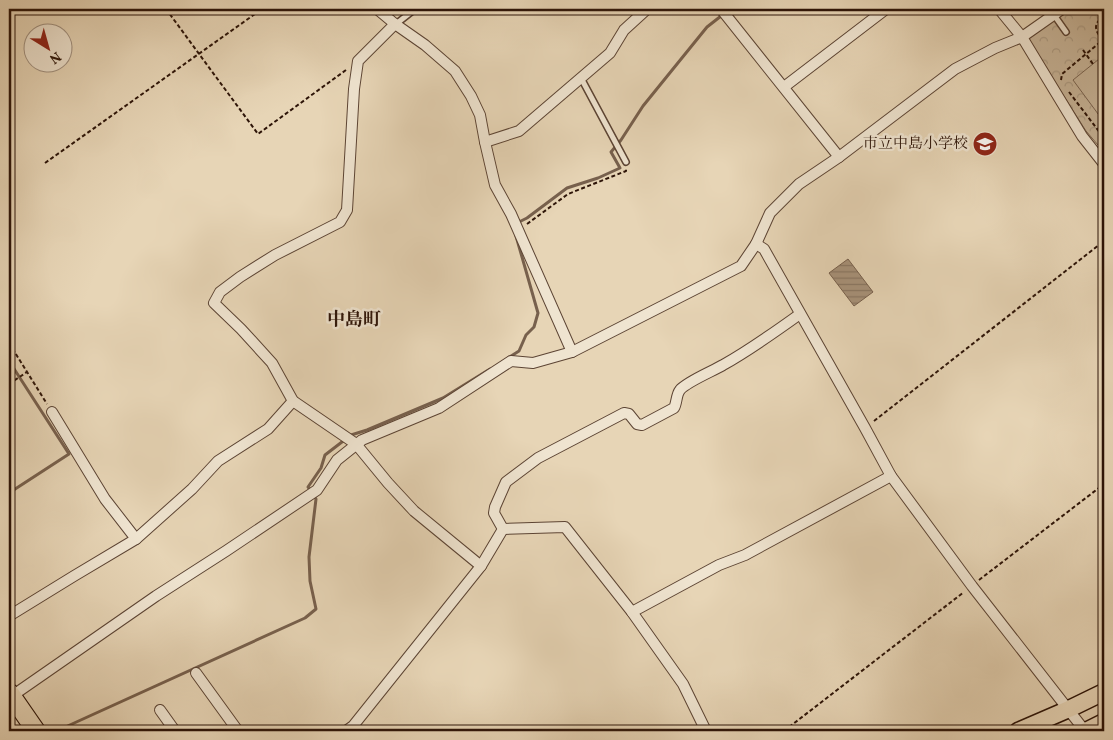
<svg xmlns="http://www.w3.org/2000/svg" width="1113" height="740" viewBox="0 0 1113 740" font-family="Vollkorn,'Noto Serif JP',serif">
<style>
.forest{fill:url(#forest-crowns);stroke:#7a6450}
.pitch{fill:#c7b498;stroke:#7a6450}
.water{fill:url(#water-rules);stroke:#77604d}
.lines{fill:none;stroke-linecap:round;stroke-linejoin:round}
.stream{stroke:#77604d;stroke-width:3}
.service-casing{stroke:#5c4434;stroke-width:8}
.minor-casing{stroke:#5c4434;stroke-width:12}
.primary-casing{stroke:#2d1408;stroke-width:19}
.trunk-casing{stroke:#2d1408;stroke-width:20}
.path{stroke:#2d1408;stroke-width:2;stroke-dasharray:4 2.5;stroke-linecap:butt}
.service{stroke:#efe4d0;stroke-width:5}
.minor{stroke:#efe4d0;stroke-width:10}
.primary{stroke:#e7d5b6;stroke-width:16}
.trunk{stroke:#e7d5b6;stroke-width:18}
.labels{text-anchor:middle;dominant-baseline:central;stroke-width:5;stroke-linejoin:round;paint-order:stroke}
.poi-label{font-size:15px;fill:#2d1408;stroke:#efe4d0;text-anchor:end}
.quarter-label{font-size:18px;font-weight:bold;fill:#2d1408;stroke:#efe4d0}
</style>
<defs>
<pattern id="forest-crowns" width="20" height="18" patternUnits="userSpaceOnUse" patternTransform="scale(1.25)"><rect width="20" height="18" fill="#c7b498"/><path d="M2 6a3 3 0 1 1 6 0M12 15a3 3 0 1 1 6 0" fill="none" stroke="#ab9a82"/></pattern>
<pattern id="water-rules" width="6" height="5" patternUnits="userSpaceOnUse" patternTransform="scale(1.25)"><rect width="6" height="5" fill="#a8937b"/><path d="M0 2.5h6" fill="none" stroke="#897763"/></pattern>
</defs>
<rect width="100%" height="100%" fill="#e7d5b6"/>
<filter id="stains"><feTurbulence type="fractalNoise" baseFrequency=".004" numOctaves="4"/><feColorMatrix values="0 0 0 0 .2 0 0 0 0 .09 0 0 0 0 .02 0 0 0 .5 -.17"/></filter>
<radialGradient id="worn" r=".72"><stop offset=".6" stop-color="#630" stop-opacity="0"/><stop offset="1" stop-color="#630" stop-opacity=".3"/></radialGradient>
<!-- forest -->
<path class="forest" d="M 1071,9 L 1104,9 L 1104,152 L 1086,131 L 1027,38 Z"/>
<!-- pitch -->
<path class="pitch" d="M 1104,55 L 1104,122 L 1073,80 Z"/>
<!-- water -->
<path class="water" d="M 848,259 L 873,292 L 854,306 L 829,273 Z"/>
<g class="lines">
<!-- stream -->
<g class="stream">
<path d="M 517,223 L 527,218 L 567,188 L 598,178 L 620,168 L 611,152 L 621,140 L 643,106 L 707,27 L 730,9"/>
<path d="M 508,358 L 519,351 L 526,335 L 534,327 L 538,313 L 516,236"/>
<path d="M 9,361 L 69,454 L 9,493"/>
<path d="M 61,729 L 305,618 L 316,609 L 310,581 L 309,557 L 316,499 L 308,487 L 321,468 L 325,455 L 351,435 L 367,430 L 443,398 L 490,369"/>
</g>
<defs>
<g id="service">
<path d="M 1054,15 L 1066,32"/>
<path d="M 396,24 L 415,9"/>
<path d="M 581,78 L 626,162"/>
</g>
<g id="minor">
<path d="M 377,9 L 395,24 L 425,45 L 455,71 L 471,96 L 480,115 L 485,142 L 495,185 L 511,214 L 572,352"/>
<path d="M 721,9 L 839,157"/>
<path d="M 999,9 L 1022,37 L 1082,136 L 1104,164"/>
<path d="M 395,24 L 358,61 L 354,89 L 347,210 L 340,222 L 275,255 L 240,277 L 220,292 L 214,303 L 241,329 L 272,363 L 293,401 L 356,444 L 388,483 L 414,511 L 481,566"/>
<path d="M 784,87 L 886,9"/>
<path d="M 485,142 L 519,131 L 610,53 L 624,30 L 647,9"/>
<path d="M 756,244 L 764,249 L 865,428 L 891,476 L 972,586 L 1085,731"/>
<path d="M 52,412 L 105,499 L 136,539"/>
<path d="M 503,529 L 494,513 L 495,507 L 506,482 L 538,458 L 624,413 L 629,414 L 637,424 L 642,425 L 674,408 C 677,403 676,395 680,390 C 686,382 713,371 723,365 C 750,350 775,332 800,314"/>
<path d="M 503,529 L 565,527 L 632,612 L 683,684 L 706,731"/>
<path d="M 632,612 L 719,565 L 745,555 L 891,476"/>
<path d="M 9,616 L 74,576 L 136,539 L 192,489 L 218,461 L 268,429 L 293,401"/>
<path d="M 196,673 L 238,731"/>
<path d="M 12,696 L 156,596 L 226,551 L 317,490 L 337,460 L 362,440 L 439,408 L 511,361 L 533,363 L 572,352 L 741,266 L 756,244 L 770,213 L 799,184 L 839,157 L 955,69 L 995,48 L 1022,37 L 1062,9"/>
<path d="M 160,710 L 175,731"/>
<path d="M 346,731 L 353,726 L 481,566 L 503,529"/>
</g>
<g id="primary">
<path d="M 1018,731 L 1069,709 L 1104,692"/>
<path d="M 1086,731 L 1104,722"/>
</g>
<path id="trunk" d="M 9,692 L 36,731"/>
</defs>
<!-- service casing -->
<use href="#service" class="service-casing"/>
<!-- minor casing -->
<use href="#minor" class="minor-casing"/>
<!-- primary casing -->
<use href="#primary" class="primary-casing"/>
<!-- trunk casing -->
<use href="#trunk" class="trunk-casing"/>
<!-- path -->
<g class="path">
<path d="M 166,9 L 258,134 L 346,70"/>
<path d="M 1103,40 C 1094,30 1093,24 1104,16"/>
<path d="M 1083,50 L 1093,64"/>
<path d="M 1061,80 L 1062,74 L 1104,39"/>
<path d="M 1069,92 L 1104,138"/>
<path d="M 45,163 L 262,9"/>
<path d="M 527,224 L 568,194 L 626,171 L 626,169"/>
<path d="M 9,343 L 47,404"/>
<path d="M 9,384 L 27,372"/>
<path d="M 874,421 L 1104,241"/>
<path d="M 979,580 L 1104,484"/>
<path d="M 784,731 L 964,592"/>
</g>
<!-- service -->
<use href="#service" class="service"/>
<!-- minor -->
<use href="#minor" class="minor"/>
<!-- primary -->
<use href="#primary" class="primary"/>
<!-- trunk -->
<use href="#trunk" class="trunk"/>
</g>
<!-- icons -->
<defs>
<symbol id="school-disc" viewBox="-11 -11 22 22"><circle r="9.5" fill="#8f2418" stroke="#efe4d0"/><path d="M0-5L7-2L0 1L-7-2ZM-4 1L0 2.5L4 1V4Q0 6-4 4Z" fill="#fff"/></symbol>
</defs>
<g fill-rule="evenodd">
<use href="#school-disc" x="971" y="130" width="28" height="28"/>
</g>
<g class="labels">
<!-- poi labels -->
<g class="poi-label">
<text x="968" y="144">市立中島小学校</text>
</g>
<!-- quarter labels -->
<g class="quarter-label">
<text x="354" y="320">中島町</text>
</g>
</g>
<!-- margin -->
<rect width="1113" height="740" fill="none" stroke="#e7d5b6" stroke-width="30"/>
<rect x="10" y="10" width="1093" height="720" fill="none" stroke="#2d1408" stroke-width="2.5"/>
<rect x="15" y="15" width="1083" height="710" fill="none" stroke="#2d1408"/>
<!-- north arrow -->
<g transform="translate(48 48) rotate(143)"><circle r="24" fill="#efe4d0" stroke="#a19180"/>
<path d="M0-4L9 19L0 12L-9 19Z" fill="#8f2418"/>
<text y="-8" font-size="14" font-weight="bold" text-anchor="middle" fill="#2d1408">N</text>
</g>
<rect width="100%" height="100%" filter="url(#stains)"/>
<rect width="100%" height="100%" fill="url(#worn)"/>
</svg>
